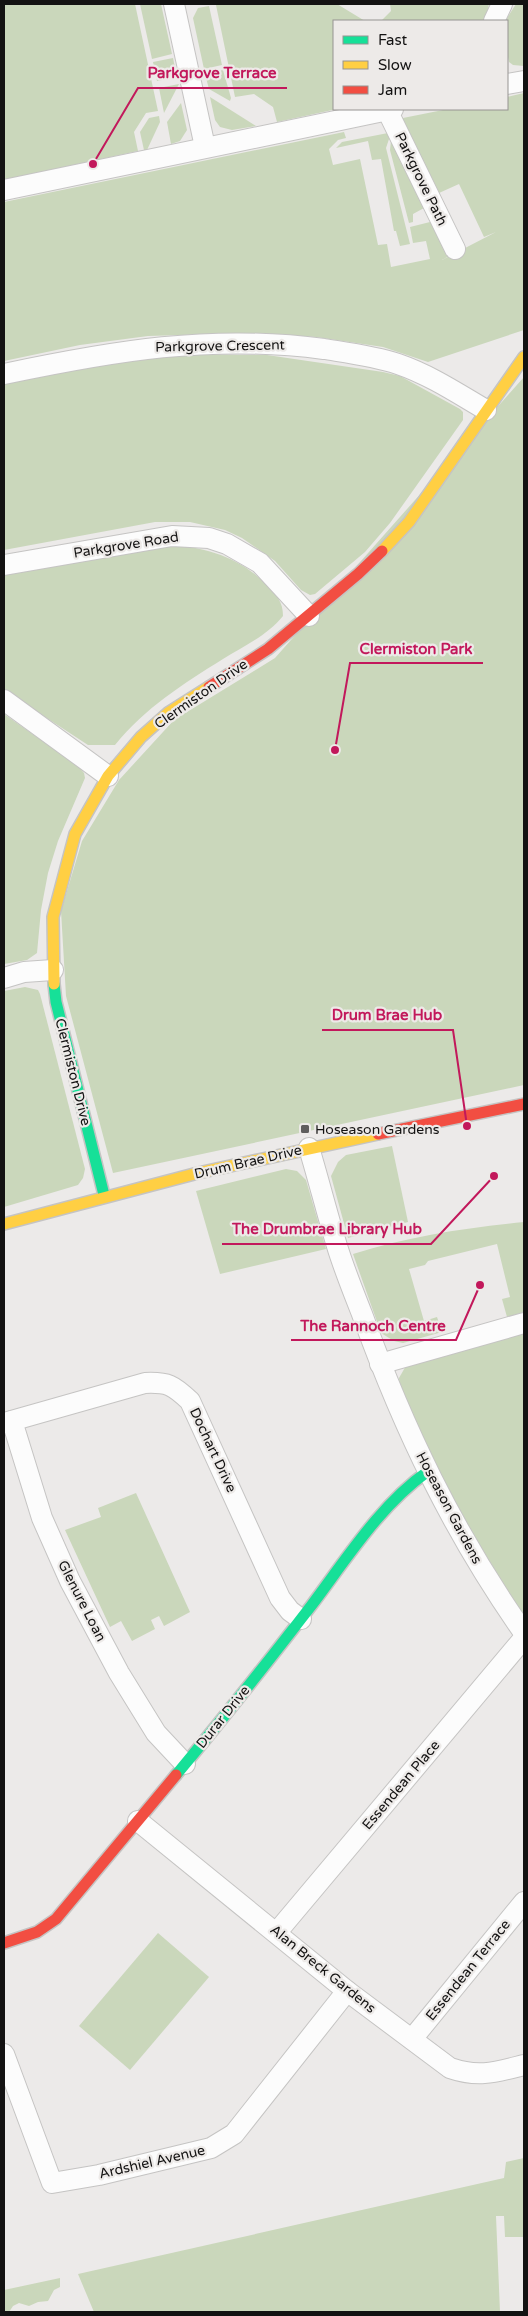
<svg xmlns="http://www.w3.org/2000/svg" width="528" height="2316" viewBox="0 0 528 2316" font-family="'Varela Round',sans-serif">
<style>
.green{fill:#cad7bb}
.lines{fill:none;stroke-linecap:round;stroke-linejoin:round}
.street-casing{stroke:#c5c4c3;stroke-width:22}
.fast-casing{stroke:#c5c4c3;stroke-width:14}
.slow-casing{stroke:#c5c4c3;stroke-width:14}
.jam-casing{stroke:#c5c4c3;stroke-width:14}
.street{stroke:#fcfcfc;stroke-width:20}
.fast{stroke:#16e098;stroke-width:11}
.slow{stroke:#ffcf43;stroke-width:11}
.jam{stroke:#f24e42;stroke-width:11}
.poi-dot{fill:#5f5e5d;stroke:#edeae8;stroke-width:2}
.labels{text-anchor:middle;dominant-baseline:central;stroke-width:4.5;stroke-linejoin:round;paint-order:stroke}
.street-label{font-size:14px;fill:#131212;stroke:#edeae8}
.poi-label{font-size:14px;fill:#131212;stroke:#edeae8;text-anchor:start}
.leader{fill:none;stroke:#c2185b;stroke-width:2}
.callout-dot{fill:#c2185b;stroke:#edeae8;stroke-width:2}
.callout-label{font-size:15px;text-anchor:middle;font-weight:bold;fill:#c2185b;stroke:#edeae8;stroke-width:4.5;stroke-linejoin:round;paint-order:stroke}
</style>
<rect width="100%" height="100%" fill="#eceae9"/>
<!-- green -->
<g class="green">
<path d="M 4,4 L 135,4 L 158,111 L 146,113 L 134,132 L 138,151 L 4,180 Z"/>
<path d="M 140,4 L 161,4 L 172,54 L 152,59 Z"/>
<path d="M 222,4 L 337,4 L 365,21 L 334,21 L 334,109 L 337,109 L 277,122 L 273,107 L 254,94 L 235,97 L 216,5 Z"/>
<path d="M 390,4 L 489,4 L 485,21 L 381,21 L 391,11 Z"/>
<path d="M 516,4 L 524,4 L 524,66 L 513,65 L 509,62 L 507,52 L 507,18 Z"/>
<path d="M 209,6 L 222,65 L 204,69 L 193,18 L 198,8 Z"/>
<path d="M 173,58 L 177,77 L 157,81 L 153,62 Z"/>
<path d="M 223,70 L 231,98 L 230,101 L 209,89 L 205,74 Z"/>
<path d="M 179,84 L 164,113 L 159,88 Z"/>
<path d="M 524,93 L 524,330 L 428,362 L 383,347 L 316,337 L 250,333 L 148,336 L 80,345 L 4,361 L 4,202 L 344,132 L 346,138 L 338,140 L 329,149 L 333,165 L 360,159 L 378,245 L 387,244 L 391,267 L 430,259 L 426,241 L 413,243 L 410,227 L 430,222 L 437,223 L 454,253 L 442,260 L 496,232 L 484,237 L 459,184 L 439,193 L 398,119 L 448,109 L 507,109 L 507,97 Z"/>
<path d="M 210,97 L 256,126 L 232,130 L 220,127 L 215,120 Z"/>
<path d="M 181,103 L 187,130 L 180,141 L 171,144 L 167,122 Z"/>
<path d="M 159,116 L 160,122 L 147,150 L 144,150 L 140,132 L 149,118 Z"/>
<path d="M 388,133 L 390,136 L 386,148 L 410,244 L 400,246 L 396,231 L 394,231 L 381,159 L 372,160 L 368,141 L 336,148 L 342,142 Z"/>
<path d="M 391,141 L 424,208 L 413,214 L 413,222 L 409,223 L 390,150 Z"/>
<path d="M 179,354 L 267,355 L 383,372 L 400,376 L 460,409 L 463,412 L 463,420 L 390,523 L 365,552 L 315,594 L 310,595 L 301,590 L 275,561 L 242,538 L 225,530 L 190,522 L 155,522 L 4,550 L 4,382 L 78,367 Z"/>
<path d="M 524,377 L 524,1085 L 113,1173 L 66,996 L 61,911 L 82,841 L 119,780 L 174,720 L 275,658 Z"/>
<path d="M 169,545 C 207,547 241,558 268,586 C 277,596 283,602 283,616 C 268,635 244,646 223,659 C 183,684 145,708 115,745 L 88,745 L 4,690 L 4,575 Z"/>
<path d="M 4,714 L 78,766 L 84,773 L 85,778 L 58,841 L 48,873 L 41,910 L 37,953 L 27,960 L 4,964 Z"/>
<path d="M 25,987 L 38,990 L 40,994 L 85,1169 L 83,1178 L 78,1185 L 4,1207 L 4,991 Z"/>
<path d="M 392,1146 L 408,1222 L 348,1238 L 331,1176 L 338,1162 L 346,1155 Z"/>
<path d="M 286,1169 L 297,1171 L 306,1180 L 326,1249 L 220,1274 L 196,1191 Z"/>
<path d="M 524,1222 L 524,1312 L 507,1317 L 502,1299 L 510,1297 L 497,1244 L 428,1261 L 425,1265 L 409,1269 L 424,1321 L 437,1317 L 442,1332 L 403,1343 L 394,1341 L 381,1333 L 353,1254 C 410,1236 465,1228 524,1222 Z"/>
<path d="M 524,1333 L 524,1617 L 442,1484 L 400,1389 L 399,1378 L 407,1364 Z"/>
<path d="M 136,1493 L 190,1612 L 164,1626 L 159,1616 L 151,1620 L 155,1629 L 132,1641 L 121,1621 L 110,1627 L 65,1530 L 101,1517 L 98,1508 Z"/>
<path d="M 158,1933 L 209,1977 L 130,2070 L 79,2026 Z"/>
<path d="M 524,2158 L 524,2237 L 505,2237 L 504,2216 L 496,2216 L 500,2312 L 94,2312 L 78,2274 L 504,2178 L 506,2162 Z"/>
<path d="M 60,2278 L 60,2287 L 54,2290 L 48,2301 L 38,2302 L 29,2306 L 19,2303 L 13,2306 L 9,2312 L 4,2312 L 4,2290 Z"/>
</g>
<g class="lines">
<defs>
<g id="street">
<path d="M 174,4 L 205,147"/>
<path d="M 494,21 L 502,4"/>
<path d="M 507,84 L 524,81"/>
<path d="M 387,110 L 455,249"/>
<path d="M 4,190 L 393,109"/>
<path d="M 4,374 C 113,351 211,334 324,349 C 349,353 374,356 398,364 C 430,375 457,393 486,410"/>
<path d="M 4,565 L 172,536 L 209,538 L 227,544 L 260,563 L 309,616"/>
<path d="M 4,700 L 108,776"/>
<path d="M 4,978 L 24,972 L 53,970"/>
<path d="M 309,1148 C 319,1181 327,1214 337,1246 C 344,1269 353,1291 362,1314 C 404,1430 453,1532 524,1633"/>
<path d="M 380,1364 L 524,1323"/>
<path d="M 12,1421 L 42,1518 L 70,1581 L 119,1673 L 156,1733 L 185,1764"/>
<path d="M 4,1423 L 145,1383 C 168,1382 173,1385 190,1401 L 280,1598 L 290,1611 L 301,1619"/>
<path d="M 138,1821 L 347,1991 L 450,2068 C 479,2078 496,2072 524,2065"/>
<path d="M 277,1932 L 524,1638"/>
<path d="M 412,2039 L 524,1902"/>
<path d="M 4,2054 L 52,2183 L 99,2175 L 211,2148 L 234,2134 L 347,1991"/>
</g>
<g id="fast">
<path d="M 54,984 L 56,1002 L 104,1195"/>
<path d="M 176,1775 C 222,1720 267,1663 311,1606 C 345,1561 381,1504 427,1472"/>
</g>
<g id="slow">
<path d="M 382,551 L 409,522 L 524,357"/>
<path d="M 54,984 L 53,917 L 75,834 L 108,776 L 141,737 L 168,713 L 209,687"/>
<path d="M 4,1224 L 198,1173 L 378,1134"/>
</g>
<g id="jam">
<path d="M 209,687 L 268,649 L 358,574 L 382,551"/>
<path d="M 378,1134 L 524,1104"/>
<path d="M 4,1943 L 37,1932 L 56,1919 L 176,1775"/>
</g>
</defs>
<!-- street casing -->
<use href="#street" class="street-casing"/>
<!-- fast casing -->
<use href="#fast" class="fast-casing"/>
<!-- slow casing -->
<use href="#slow" class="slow-casing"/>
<!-- jam casing -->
<use href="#jam" class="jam-casing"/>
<!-- street -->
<use href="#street" class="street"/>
<!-- fast -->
<use href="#fast" class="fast"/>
<!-- slow -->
<use href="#slow" class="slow"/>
<!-- jam -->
<use href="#jam" class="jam"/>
</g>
<!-- markers -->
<rect class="poi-dot" x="300" y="1124" width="10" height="10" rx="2.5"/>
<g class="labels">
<!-- street labels -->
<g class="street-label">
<text transform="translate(421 179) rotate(64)">Parkgrove Path</text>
<text transform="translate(220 346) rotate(-1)">Parkgrove Crescent</text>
<text transform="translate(126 545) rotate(-9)">Parkgrove Road</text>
<text transform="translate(201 694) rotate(-35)">Clermiston Drive</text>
<text transform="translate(73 1072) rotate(76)">Clermiston Drive</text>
<text transform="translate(248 1162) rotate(-13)">Drum Brae Drive</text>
<text transform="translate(213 1450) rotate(65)">Dochart Drive</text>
<text transform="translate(449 1508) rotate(62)">Hoseason Gardens</text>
<text transform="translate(82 1601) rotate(63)">Glenure Loan</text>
<text transform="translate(223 1717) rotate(-51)">Durar Drive</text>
<text transform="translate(401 1785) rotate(-50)">Essendean Place</text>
<text transform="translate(323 1969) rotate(39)">Alan Breck Gardens</text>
<text transform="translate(468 1970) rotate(-51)">Essendean Terrace</text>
<text transform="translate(152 2162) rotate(-13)">Ardshiel Avenue</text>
</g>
<!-- poi labels -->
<g class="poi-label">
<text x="315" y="1129">Hoseason Gardens</text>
</g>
</g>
<!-- callouts -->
<path class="leader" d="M93 164L138 88H287M335 750L350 663H483M467 1126L453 1030H322M494 1176L431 1244H222M480 1285L456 1340H291"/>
<g class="callout-dot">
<circle cx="93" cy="164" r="5"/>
<circle cx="335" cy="750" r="5"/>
<circle cx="467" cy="1126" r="5"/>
<circle cx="494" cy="1176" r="5"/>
<circle cx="480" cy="1285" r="5"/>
</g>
<g class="callout-label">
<text x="212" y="78">Parkgrove Terrace</text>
<text x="416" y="654">Clermiston Park</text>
<text x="387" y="1020">Drum Brae Hub</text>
<text x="327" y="1234">The Drumbrae Library Hub</text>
<text x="373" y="1331">The Rannoch Centre</text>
</g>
<!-- border -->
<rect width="528" height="2316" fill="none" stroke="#131212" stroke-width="10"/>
<!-- legend -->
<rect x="333" y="20" width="175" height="90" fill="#edeae8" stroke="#969492"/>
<rect x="343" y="36" width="25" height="8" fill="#16e098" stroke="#969492"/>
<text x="378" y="45" font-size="15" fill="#131212">Fast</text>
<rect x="343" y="61" width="25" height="8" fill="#ffcf43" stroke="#969492"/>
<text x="378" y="70" font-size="15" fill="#131212">Slow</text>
<rect x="343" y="86" width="25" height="8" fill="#f24e42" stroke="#969492"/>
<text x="378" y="95" font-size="15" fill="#131212">Jam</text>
</svg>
